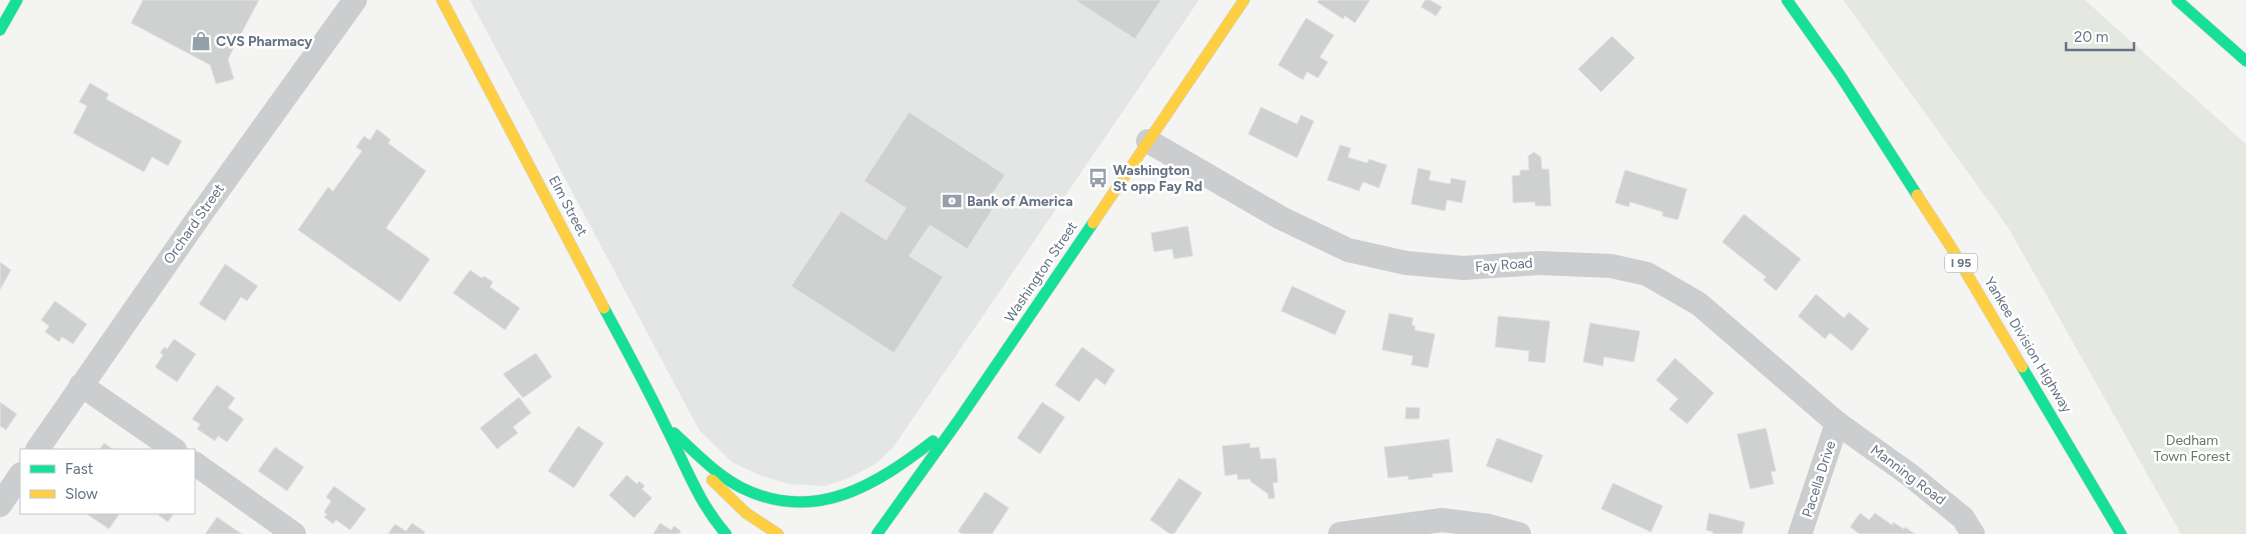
<svg xmlns="http://www.w3.org/2000/svg" width="2246" height="534" viewBox="0 0 2246 534" font-family="Figtree,sans-serif">
<style>
.built{fill:#e4e6e5}
.green{fill:#e4e8e1}
.building{fill:#cfd1d1;stroke:#e4e4e2}
.lines{fill:none;stroke-linecap:round;stroke-linejoin:round}
.fast-casing{stroke:#d1d3d3;stroke-width:12}
.slow-casing{stroke:#d1d3d3;stroke-width:12}
.street{stroke:#cccdce;stroke-width:24}
.fast{stroke:#16e098;stroke-width:11}
.slow{stroke:#ffcf43;stroke-width:11}
.labels{text-anchor:middle;dominant-baseline:central;stroke-width:5;stroke-linejoin:round;paint-order:stroke}
.shield{fill:#fff;stroke:#929da9;stroke-width:1}
.shield-label{font-size:12px;font-weight:bold;fill:#637384}
.poi-label{font-size:14px;font-weight:bold;fill:#637384;stroke:#fff;text-anchor:start}
.street-label{font-size:14px;fill:#637384;stroke:#fff}
.park-label{font-size:14px;fill:#657b62;stroke:#fff}
</style>
<rect width="100%" height="100%" fill="#f4f5f3"/>
<!-- built -->
<path class="built" d="M 470,0 L 1199,0 L 892,449 L 875,464 L 849,478 L 825,486 L 789,484 L 759,475 L 732,462 L 699,430 Z"/>
<!-- green -->
<path class="green" d="M 1843,0 L 2085,0 L 2246,144 L 2246,534 L 2181,534 L 2009,229 Z"/>
<!-- building -->
<g class="building">
<path d="M 143,0 L 259,0 L 228,59 L 234,79 L 216,84 L 210,65 L 131,23 Z"/>
<path d="M 1075,0 L 1161,0 L 1135,39 Z"/>
<path d="M 1319,0 L 1370,0 L 1355,23 L 1345,16 L 1343,19 L 1317,2 Z"/>
<path d="M 1425,0 L 1430,0 L 1442,7 L 1436,16 L 1421,7 Z"/>
<path d="M 1306,18 L 1334,35 L 1320,57 L 1328,62 L 1318,78 L 1307,72 L 1303,80 L 1278,65 Z"/>
<path d="M 1612,36 L 1635,58 L 1601,92 L 1578,69 Z"/>
<path d="M 90,83 L 109,94 L 106,99 L 182,141 L 168,166 L 152,157 L 144,172 L 73,133 L 87,106 L 79,102 Z"/>
<path d="M 1261,107 L 1297,124 L 1301,115 L 1314,121 L 1297,158 L 1248,134 Z"/>
<path d="M 909,112 L 1005,175 L 992,194 L 999,199 L 967,249 L 930,225 L 909,256 L 943,277 L 894,353 L 791,286 L 841,211 L 886,240 L 906,208 L 864,181 Z"/>
<path d="M 377,129 L 391,140 L 388,143 L 426,171 L 386,228 L 430,259 L 400,302 L 298,230 L 328,187 L 333,191 L 362,151 L 356,147 L 364,136 L 370,140 Z"/>
<path d="M 1340,145 L 1351,148 L 1348,157 L 1367,163 L 1369,159 L 1387,165 L 1379,188 L 1363,182 L 1359,191 L 1327,180 Z"/>
<path d="M 1534,152 L 1541,157 L 1542,169 L 1549,169 L 1551,206 L 1535,206 L 1535,202 L 1513,203 L 1512,176 L 1520,175 L 1520,170 L 1529,170 L 1528,156 Z"/>
<path d="M 1418,168 L 1431,171 L 1429,180 L 1450,184 L 1451,178 L 1466,181 L 1462,203 L 1447,200 L 1445,211 L 1411,204 Z"/>
<path d="M 1625,170 L 1687,189 L 1678,220 L 1662,216 L 1663,212 L 1630,202 L 1629,207 L 1615,203 Z"/>
<path d="M 1744,214 L 1801,259 L 1776,291 L 1763,280 L 1766,277 L 1722,242 Z"/>
<path d="M 1188,226 L 1193,256 L 1174,259 L 1172,249 L 1154,252 L 1151,233 Z"/>
<path d="M 0,262 L 11,270 L 0,290 Z"/>
<path d="M 225,264 L 258,286 L 247,301 L 241,297 L 225,321 L 199,304 Z"/>
<path d="M 470,270 L 482,278 L 484,276 L 493,282 L 490,287 L 520,308 L 505,330 L 453,293 Z"/>
<path d="M 1292,286 L 1346,311 L 1335,335 L 1281,311 Z"/>
<path d="M 1816,294 L 1844,318 L 1849,312 L 1869,329 L 1852,351 L 1830,333 L 1825,339 L 1798,316 Z"/>
<path d="M 55,301 L 87,324 L 73,344 L 62,337 L 59,342 L 45,332 L 49,326 L 41,320 Z"/>
<path d="M 1389,313 L 1413,318 L 1412,325 L 1415,326 L 1415,330 L 1435,334 L 1428,368 L 1411,365 L 1413,356 L 1382,350 Z"/>
<path d="M 1498,316 L 1550,321 L 1545,363 L 1528,361 L 1529,351 L 1495,347 Z"/>
<path d="M 1590,323 L 1640,331 L 1634,362 L 1604,357 L 1603,366 L 1583,362 Z"/>
<path d="M 174,339 L 196,354 L 177,382 L 155,367 L 163,355 L 160,353 L 164,347 L 167,349 Z"/>
<path d="M 1082,347 L 1115,370 L 1105,385 L 1096,378 L 1079,402 L 1055,385 Z"/>
<path d="M 536,353 L 552,377 L 523,398 L 503,374 Z"/>
<path d="M 1675,358 L 1714,393 L 1687,424 L 1669,409 L 1678,399 L 1656,380 Z"/>
<path d="M 217,385 L 235,398 L 228,408 L 244,419 L 227,442 L 218,436 L 215,441 L 197,429 L 200,424 L 192,419 Z"/>
<path d="M 519,397 L 531,413 L 513,427 L 518,433 L 497,449 L 480,428 Z"/>
<path d="M 0,402 L 17,414 L 6,430 L 0,426 Z"/>
<path d="M 1042,402 L 1065,417 L 1040,454 L 1017,438 Z"/>
<path d="M 1406,407 L 1420,408 L 1419,419 L 1405,419 Z"/>
<path d="M 578,426 L 604,443 L 574,488 L 548,471 Z"/>
<path d="M 1766,428 L 1776,471 L 1771,472 L 1774,484 L 1750,489 L 1737,434 Z"/>
<path d="M 1497,438 L 1543,455 L 1532,483 L 1486,466 Z"/>
<path d="M 1449,439 L 1453,472 L 1432,474 L 1433,477 L 1408,480 L 1408,476 L 1388,478 L 1384,447 Z"/>
<path d="M 104,443 L 114,450 L 99,450 Z"/>
<path d="M 1250,443 L 1250,448 L 1259,447 L 1261,459 L 1276,458 L 1278,482 L 1273,483 L 1275,498 L 1268,499 L 1268,494 L 1251,482 L 1250,479 L 1238,480 L 1237,474 L 1225,476 L 1222,446 Z"/>
<path d="M 275,447 L 304,467 L 287,491 L 258,471 Z"/>
<path d="M 627,475 L 637,484 L 639,481 L 645,486 L 642,489 L 652,498 L 634,518 L 609,495 Z"/>
<path d="M 1179,478 L 1202,493 L 1174,534 L 1170,534 L 1150,520 Z"/>
<path d="M 1613,483 L 1663,506 L 1651,532 L 1601,509 Z"/>
<path d="M 334,486 L 366,509 L 350,530 L 336,520 L 333,524 L 324,517 L 327,514 L 324,512 L 331,501 L 326,497 Z"/>
<path d="M 985,492 L 1009,508 L 992,534 L 962,534 L 958,531 Z"/>
<path d="M 85,513 L 120,513 L 109,529 Z"/>
<path d="M 160,513 L 174,513 L 168,522 L 158,515 Z"/>
<path d="M 1709,513 L 1745,522 L 1742,534 L 1713,534 L 1713,532 L 1706,530 Z"/>
<path d="M 1860,513 L 1869,520 L 1875,513 L 1892,525 L 1893,522 L 1904,529 L 1905,527 L 1915,534 L 1859,534 L 1850,527 Z"/>
<path d="M 217,517 L 242,534 L 205,534 Z"/>
<path d="M 412,523 L 425,532 L 424,534 L 388,534 L 395,524 L 406,531 Z"/>
<path d="M 660,523 L 671,530 L 674,526 L 681,531 L 679,534 L 653,534 Z"/>
</g>
<g class="lines">
<defs>
<g id="fast">
<path d="M 1787,0 L 1840,75 L 1917,195"/>
<path d="M 2177,0 L 2246,61"/>
<path d="M 0,30 L 17,0"/>
<path d="M 604,308 C 625,347 647,387 666,427 C 685,464 698,502 726,534"/>
<path d="M 2022,367 L 2121,534"/>
<path d="M 674,433 C 695,452 716,475 742,488 C 815,524 876,485 933,441"/>
<path d="M 877,534 L 958,421 L 1093,223"/>
</g>
<g id="slow">
<path d="M 442,0 L 604,308"/>
<path d="M 1917,195 L 1951,247 L 2022,367"/>
<path d="M 1093,223 L 1244,0"/>
<path d="M 712,480 L 746,513 L 778,534"/>
</g>
</defs>
<!-- fast casing -->
<use href="#fast" class="fast-casing"/>
<!-- slow casing -->
<use href="#slow" class="slow-casing"/>
<!-- street -->
<g class="street">
<path d="M 1148,141 L 1281,218 L 1348,250 L 1406,263 L 1463,268 L 1539,263 L 1611,266 L 1647,274 L 1699,304 L 1837,423 L 1910,475 L 1963,518 L 1973,534"/>
<path d="M 81,385 L 175,450"/>
<path d="M 37,450 L 201,214 L 355,0"/>
<path d="M 194,463 L 294,534"/>
<path d="M 0,505 L 21,474"/>
<path d="M 1340,534 L 1442,520 L 1489,526 L 1519,534"/>
<path d="M 1800,534 L 1837,423"/>
</g>
<!-- fast -->
<use href="#fast" class="fast"/>
<!-- slow -->
<use href="#slow" class="slow"/>
</g>
<!-- icons -->
<defs>
<symbol id="shop-bare" viewBox="-9 -9 18 18"><path d="M-5-2.5h2.3a2.7 3.5 0 0 1 5.4 0H5L5.5 6h-11ZM-1.5-2.5h3a1.5 2.3 0 0 0-3 0Z" fill="#96a0ab" stroke="#fff" stroke-width="2.5" paint-order="stroke"/></symbol>
<symbol id="bus-bare" viewBox="-9 -9 18 18"><path d="M-5-6H5V4H4V6H2V4H-2V6H-4V4H-5ZM-3.5-4V0h7V-4ZM-3.5 1.2v1.5H-2V1.2ZM2 1.2v1.5H3.5V1.2Z" fill="#96a0ab" stroke="#fff" stroke-width="2.5" paint-order="stroke"/></symbol>
<symbol id="bank-bare" viewBox="-9 -9 18 18"><path d="M-6-4H6V4H-6ZM0-2.3a2.3 2.3 0 1 0 0 4.6a2.3 2.3 0 1 0 0-4.6Z" fill="#96a0ab" stroke="#fff" stroke-width="2.5" paint-order="stroke"/></symbol>
</defs>
<g fill-rule="evenodd">
<use href="#shop-bare" x="187" y="27" width="28" height="28"/>
<use href="#bus-bare" x="1084" y="164" width="28" height="28"/>
<use href="#bank-bare" x="938" y="187" width="28" height="28"/>
</g>
<g class="labels">
<!-- shield labels -->
<rect class="shield" x="1945" y="253.5" width="32" height="19" rx="4"/>
<g class="shield-label">
<text x="1961" y="263">I 95</text>
</g>
<!-- poi labels -->
<g class="poi-label">
<text x="216" y="41">CVS Pharmacy</text>
<text x="1113" y="170">Washington<tspan x="1113" dy="16">St opp Fay Rd</tspan></text>
<text x="967" y="201">Bank of America</text>
</g>
<!-- street labels -->
<g class="street-label">
<text transform="translate(568 206) rotate(62)">Elm Street</text>
<text transform="translate(194 224) rotate(-55)">Orchard Street</text>
<text transform="translate(1504 265) rotate(-4)">Fay Road</text>
<text transform="translate(1041 272) rotate(-56)">Washington Street</text>
<text transform="translate(2028 345) rotate(59)">Yankee Division Highway</text>
<text transform="translate(1908 475) rotate(37)">Manning Road</text>
<text transform="translate(1819 479) rotate(-72)">Pacella Drive</text>
</g>
<!-- park labels -->
<g class="park-label">
<text x="2192" y="440">Dedham<tspan x="2192" dy="16">Town Forest</tspan></text>
</g>
</g>
<!-- legend -->
<rect x="20" y="449" width="175" height="65" fill="#ffffff" stroke="#c1c7ce"/>
<rect x="30" y="465" width="25" height="8" fill="#16e098" stroke="#c1c7ce"/>
<text x="65" y="474" font-size="15" fill="#637384">Fast</text>
<rect x="30" y="490" width="25" height="8" fill="#ffcf43" stroke="#c1c7ce"/>
<text x="65" y="499" font-size="15" fill="#637384">Slow</text>
<!-- scale -->
<path d="M2066 42v8h68v-8" fill="none" stroke="#637384" stroke-width="2.5"/>
<text x="2074" y="42" font-size="15" fill="#637384" stroke="#ffffff" stroke-width="4" paint-order="stroke">20 m</text>
</svg>
